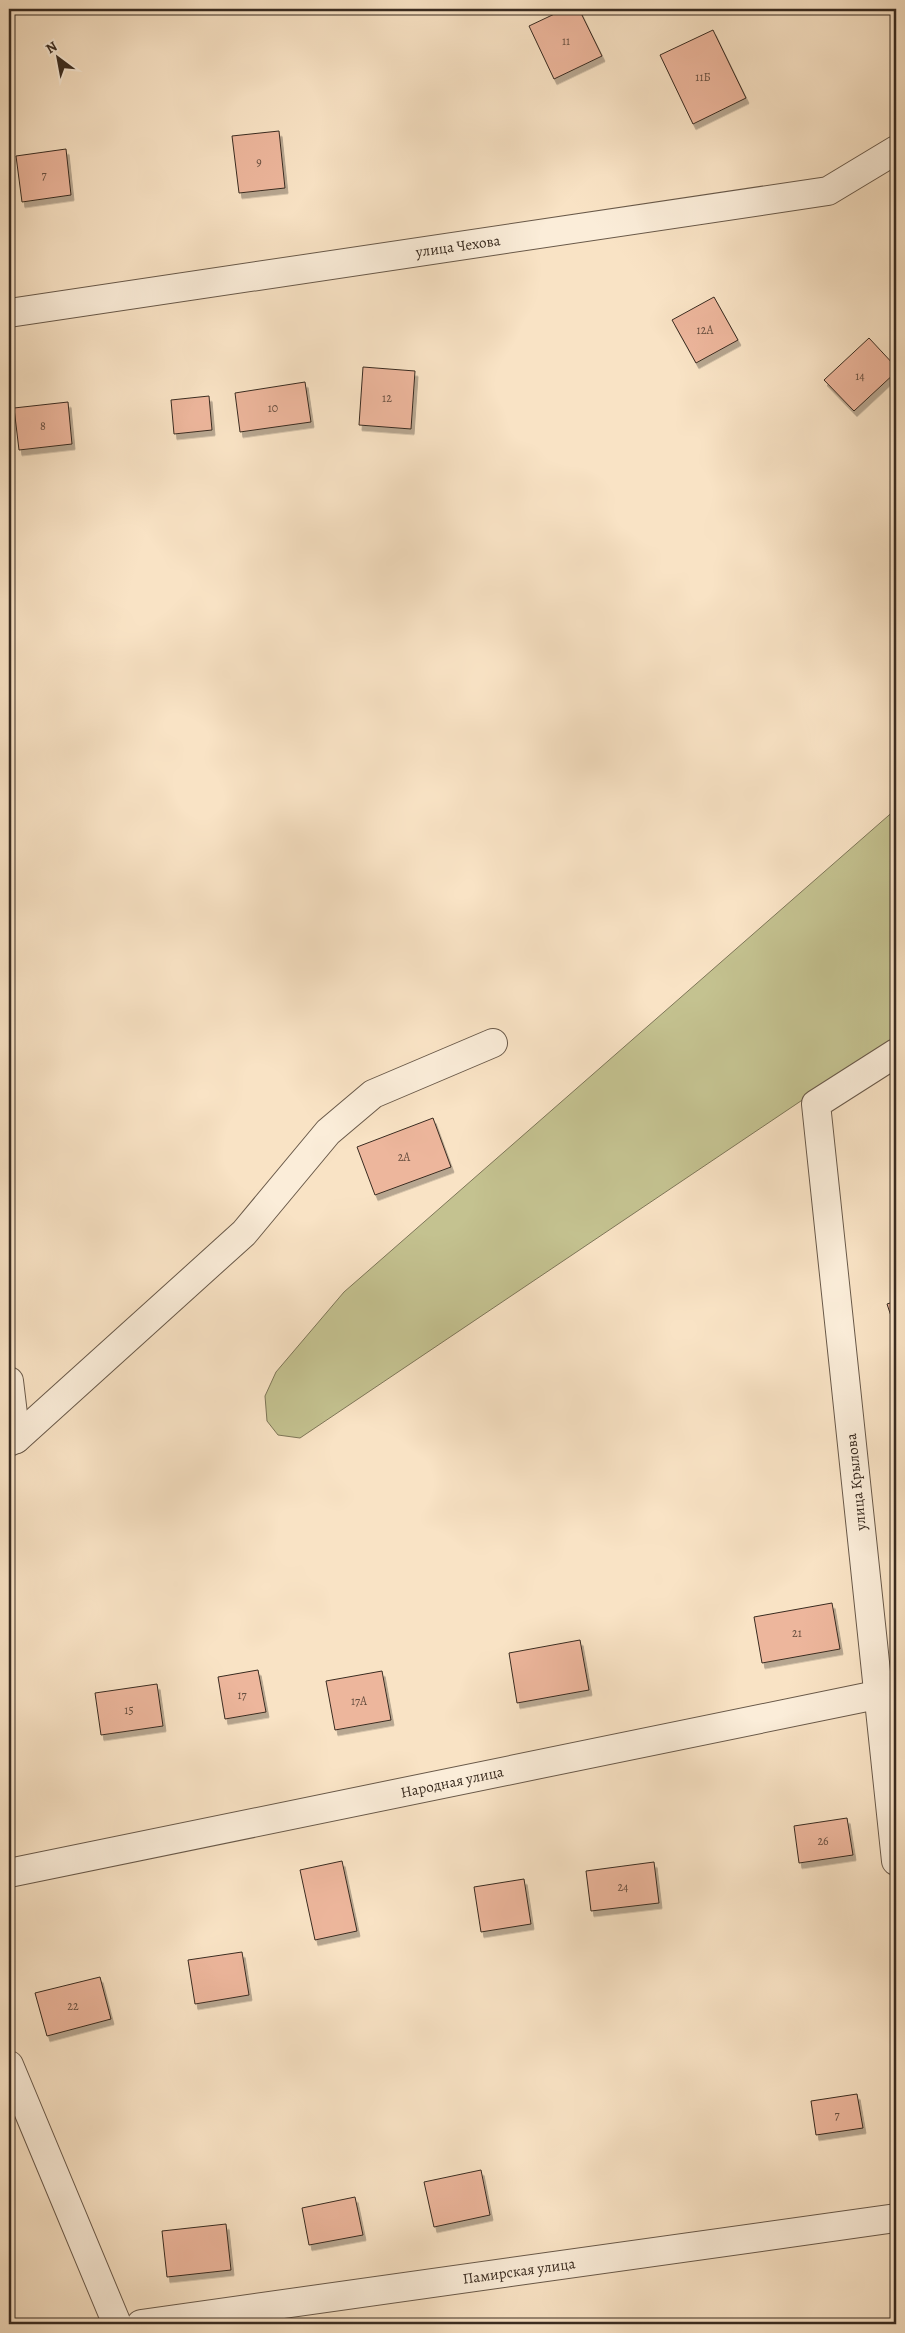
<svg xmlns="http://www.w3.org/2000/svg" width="905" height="2333" viewBox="0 0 905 2333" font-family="Alegreya,serif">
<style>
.green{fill:#c4c290;stroke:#7e7658}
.building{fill:#edb69c;stroke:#392b20;filter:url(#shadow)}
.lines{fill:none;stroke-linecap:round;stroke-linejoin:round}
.minor-casing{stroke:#695949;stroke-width:30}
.minor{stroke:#fbedd9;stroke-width:28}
.labels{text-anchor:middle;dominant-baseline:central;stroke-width:4;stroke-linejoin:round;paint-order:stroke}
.number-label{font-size:12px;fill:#664e3f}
.street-label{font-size:15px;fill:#392b20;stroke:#fbedd9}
</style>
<defs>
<filter id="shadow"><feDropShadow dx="3" dy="5.5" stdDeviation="0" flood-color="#0004"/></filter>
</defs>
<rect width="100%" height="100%" fill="#f9e3c5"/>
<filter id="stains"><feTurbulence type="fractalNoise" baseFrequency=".004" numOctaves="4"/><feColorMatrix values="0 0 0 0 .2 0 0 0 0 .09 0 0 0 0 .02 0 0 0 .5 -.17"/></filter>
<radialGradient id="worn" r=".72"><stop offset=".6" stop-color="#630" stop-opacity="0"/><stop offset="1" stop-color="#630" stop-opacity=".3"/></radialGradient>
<!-- green -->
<path class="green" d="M 896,809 L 896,1037 L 300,1438 L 278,1435 L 267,1421 L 265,1396 L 276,1372 L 344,1292 Z"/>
<!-- building -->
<g class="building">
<path d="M 565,9 L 579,9 L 602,56 L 554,79 L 529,26 Z"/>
<path d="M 713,30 L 746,98 L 693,124 L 660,55 Z"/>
<path d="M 279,131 L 285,188 L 239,193 L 232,136 Z"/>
<path d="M 66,149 L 71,195 L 22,202 L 16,156 Z"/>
<path d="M 714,297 L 738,340 L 696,363 L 672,320 Z"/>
<path d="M 869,338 L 896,367 L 896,372 L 854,411 L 824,380 Z"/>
<path d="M 363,367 L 415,371 L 411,429 L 359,425 Z"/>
<path d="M 305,382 L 311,422 L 240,432 L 235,393 Z"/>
<path d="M 209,396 L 212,430 L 174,434 L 171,400 Z"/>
<path d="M 68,402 L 72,444 L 19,450 L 14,408 Z"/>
<path d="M 433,1118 L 451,1167 L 375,1195 L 357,1147 Z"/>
<path d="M 896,1301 L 896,1331 L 887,1304 Z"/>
<path d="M 832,1603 L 840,1649 L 762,1663 L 754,1617 Z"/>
<path d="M 580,1640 L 589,1690 L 517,1703 L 509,1653 Z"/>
<path d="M 258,1670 L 266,1712 L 225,1719 L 218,1677 Z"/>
<path d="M 382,1671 L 391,1720 L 335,1730 L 326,1681 Z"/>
<path d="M 157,1684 L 163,1726 L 101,1735 L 95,1693 Z"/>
<path d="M 847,1818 L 853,1855 L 799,1863 L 794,1826 Z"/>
<path d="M 342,1861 L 357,1931 L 315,1940 L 300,1870 Z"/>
<path d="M 654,1862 L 659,1903 L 591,1911 L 586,1871 Z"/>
<path d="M 524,1879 L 531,1924 L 481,1932 L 474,1887 Z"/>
<path d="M 242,1952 L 249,1995 L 195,2004 L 188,1960 Z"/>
<path d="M 100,1977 L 111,2019 L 47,2036 L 35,1993 Z"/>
<path d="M 857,2094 L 863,2128 L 816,2135 L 811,2101 Z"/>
<path d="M 481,2170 L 490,2215 L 434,2227 L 424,2182 Z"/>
<path d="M 355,2197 L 363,2235 L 309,2245 L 302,2208 Z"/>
<path d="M 226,2224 L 231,2270 L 167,2277 L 162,2231 Z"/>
</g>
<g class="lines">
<defs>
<g id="minor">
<path d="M 9,313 L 828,191 L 896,150"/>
<path d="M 896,1053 L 816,1104 L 896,1861"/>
<path d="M 9,1381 L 16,1439 L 9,1442"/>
<path d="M 16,1439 L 244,1233 L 328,1132 L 373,1094 L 493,1043"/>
<path d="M 9,1873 L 896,1691"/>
<path d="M 9,2065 L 117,2324"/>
<path d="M 141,2324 L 896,2218"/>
</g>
</defs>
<!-- minor casing -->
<use href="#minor" class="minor-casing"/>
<!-- minor -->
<use href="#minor" class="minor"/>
</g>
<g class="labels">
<!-- number labels -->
<g class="number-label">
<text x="566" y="41">11</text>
<text x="703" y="77">11Б</text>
<text x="259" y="162">9</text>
<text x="44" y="175">7</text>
<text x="705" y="330">12А</text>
<text x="860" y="376">14</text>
<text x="387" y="398">12</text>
<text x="273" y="408">10</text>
<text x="43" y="426">8</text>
<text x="404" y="1157">2А</text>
<text x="797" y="1633">21</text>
<text x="242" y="1695">17</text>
<text x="359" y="1701">17А</text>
<text x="129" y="1710">15</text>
<text x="823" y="1841">26</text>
<text x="623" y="1887">24</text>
<text x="73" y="2006">22</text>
<text x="837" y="2115">7</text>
</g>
<!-- street labels -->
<g class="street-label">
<text transform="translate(458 246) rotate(-8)">улица Чехова</text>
<text transform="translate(856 1482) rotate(-96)">улица Крылова</text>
<text transform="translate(452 1782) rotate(-12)">Народная улица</text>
<text transform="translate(519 2271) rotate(-8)">Памирская улица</text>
</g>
</g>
<!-- margin -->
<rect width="905" height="2333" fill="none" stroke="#f9e3c5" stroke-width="30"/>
<rect x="10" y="10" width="885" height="2313" fill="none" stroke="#392b20" stroke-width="2.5"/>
<rect x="15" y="15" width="875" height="2303" fill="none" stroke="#392b20"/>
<!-- north arrow -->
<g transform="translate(58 58) rotate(328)" stroke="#fbedd9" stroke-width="4" paint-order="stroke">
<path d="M0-4L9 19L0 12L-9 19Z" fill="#392b20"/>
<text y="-8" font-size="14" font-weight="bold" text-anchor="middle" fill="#392b20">N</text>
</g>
<rect width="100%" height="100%" filter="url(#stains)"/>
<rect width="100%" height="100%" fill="url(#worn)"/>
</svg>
